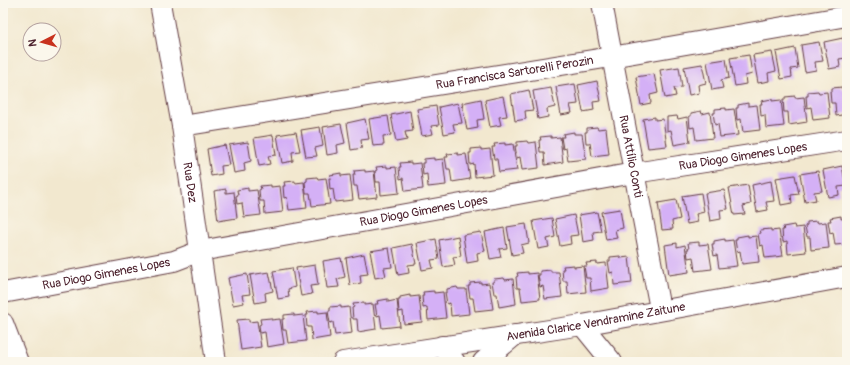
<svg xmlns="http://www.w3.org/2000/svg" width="850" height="365" viewBox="0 0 850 365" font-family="Pangolin,sans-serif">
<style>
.building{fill:#d4b0f6}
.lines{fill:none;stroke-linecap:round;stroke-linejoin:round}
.minor-casing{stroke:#633d44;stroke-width:22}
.minor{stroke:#fff;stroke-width:20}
.labels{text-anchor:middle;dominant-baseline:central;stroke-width:3;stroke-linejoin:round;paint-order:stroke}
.street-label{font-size:12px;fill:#4a1f2b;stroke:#fbf7ec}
</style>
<rect width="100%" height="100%" fill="#fbf7ec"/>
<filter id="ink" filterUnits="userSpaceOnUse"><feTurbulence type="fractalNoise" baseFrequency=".025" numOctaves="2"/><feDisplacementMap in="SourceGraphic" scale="8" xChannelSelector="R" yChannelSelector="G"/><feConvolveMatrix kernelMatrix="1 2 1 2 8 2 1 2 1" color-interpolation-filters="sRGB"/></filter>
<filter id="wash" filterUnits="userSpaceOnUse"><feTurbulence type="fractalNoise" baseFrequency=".012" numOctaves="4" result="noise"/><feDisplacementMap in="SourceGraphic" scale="16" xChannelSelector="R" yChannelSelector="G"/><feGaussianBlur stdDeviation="0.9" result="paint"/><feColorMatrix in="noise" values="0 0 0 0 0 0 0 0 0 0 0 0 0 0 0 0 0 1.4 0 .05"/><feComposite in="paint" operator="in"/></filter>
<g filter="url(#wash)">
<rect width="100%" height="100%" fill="#f2e8cf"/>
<g id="blocks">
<!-- building -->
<g class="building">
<path d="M 843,38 L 846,58 L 839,59 L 840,67 L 829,69 L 824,42 Z"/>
<path d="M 819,42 L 823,61 L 815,62 L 816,70 L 805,72 L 801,45 Z"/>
<path d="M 795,48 L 798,68 L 791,69 L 792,77 L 781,79 L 776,52 Z"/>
<path d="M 772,52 L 776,71 L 768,73 L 769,81 L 758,83 L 753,55 Z"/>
<path d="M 749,55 L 752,74 L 745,76 L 746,84 L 735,86 L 730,58 Z"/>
<path d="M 726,59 L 729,78 L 721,80 L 723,88 L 712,90 L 707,62 Z"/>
<path d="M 702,64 L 706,83 L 698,85 L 699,93 L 689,95 L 684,67 Z"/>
<path d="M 679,67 L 682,87 L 674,88 L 676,96 L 665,98 L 660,70 Z"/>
<path d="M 654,74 L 658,93 L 650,95 L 651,103 L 641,105 L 636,77 Z"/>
<path d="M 597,81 L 601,101 L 593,102 L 594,110 L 583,112 L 578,85 Z"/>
<path d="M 575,84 L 578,104 L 570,105 L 572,113 L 561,115 L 556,87 Z"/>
<path d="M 842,87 L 842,89 L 847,88 L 847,114 L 836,116 L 835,103 L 831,103 L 830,91 L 832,91 L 832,88 Z"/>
<path d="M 551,88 L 555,107 L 547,109 L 548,117 L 538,119 L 533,91 Z"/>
<path d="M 529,90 L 533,110 L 525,111 L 526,119 L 515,121 L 511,94 Z"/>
<path d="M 818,91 L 819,93 L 827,92 L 830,118 L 813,120 L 811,107 L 807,108 L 806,96 L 808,96 L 808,92 Z"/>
<path d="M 503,96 L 507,116 L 499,117 L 501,125 L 490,127 L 485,100 Z"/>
<path d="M 795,96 L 795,98 L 804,97 L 807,122 L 789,125 L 788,112 L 784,112 L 783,100 L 785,100 L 785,97 Z"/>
<path d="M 481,99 L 484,119 L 477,120 L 478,128 L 467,130 L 462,103 Z"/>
<path d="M 772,99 L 772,101 L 781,100 L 784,126 L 766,128 L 765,115 L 761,116 L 760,104 L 762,104 L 761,101 Z"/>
<path d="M 458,103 L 462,123 L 453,124 L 455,132 L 444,134 L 439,107 Z"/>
<path d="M 748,103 L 748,106 L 757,105 L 760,130 L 743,132 L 741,119 L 737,120 L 736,108 L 738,108 L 738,105 Z"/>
<path d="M 436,106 L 439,125 L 431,126 L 433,134 L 422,136 L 417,109 Z"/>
<path d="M 726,108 L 726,110 L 734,109 L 738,135 L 720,137 L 718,124 L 715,125 L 713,113 L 715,113 L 715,109 Z"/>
<path d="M 410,111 L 413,131 L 405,132 L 407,140 L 396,142 L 391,115 Z"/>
<path d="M 701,111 L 702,114 L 710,112 L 713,138 L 696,140 L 694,127 L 690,128 L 689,116 L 691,116 L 691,113 Z"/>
<path d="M 388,116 L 391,135 L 383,136 L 384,145 L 373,146 L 369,119 Z"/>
<path d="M 677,116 L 678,119 L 687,117 L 690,142 L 674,145 L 671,130 L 667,131 L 667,117 Z"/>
<path d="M 655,117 L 655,120 L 663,119 L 667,146 L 648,148 L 643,119 Z"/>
<path d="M 365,119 L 369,139 L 361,140 L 362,148 L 351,150 L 347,123 Z"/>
<path d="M 341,124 L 345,143 L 337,145 L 338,153 L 327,155 L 323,127 Z"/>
<path d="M 320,127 L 323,146 L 315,148 L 317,156 L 306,157 L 301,130 Z"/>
<path d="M 597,127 L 598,129 L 606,128 L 609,154 L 592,156 L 590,143 L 586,143 L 585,132 L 587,132 L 587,128 Z"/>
<path d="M 296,132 L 300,151 L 292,152 L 293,161 L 282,163 L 277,135 Z"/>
<path d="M 574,132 L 574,134 L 582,134 L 586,159 L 568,161 L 566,148 L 563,149 L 561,137 L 564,137 L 563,134 Z"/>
<path d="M 273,135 L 276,155 L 268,156 L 270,164 L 259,166 L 254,138 Z"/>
<path d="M 551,136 L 551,138 L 560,137 L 563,162 L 545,165 L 544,152 L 540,152 L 539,140 L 541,140 L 540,137 Z"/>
<path d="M 527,141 L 528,143 L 536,142 L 539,168 L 522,170 L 520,157 L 517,158 L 515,146 L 517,146 L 517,142 Z"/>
<path d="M 248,142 L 251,161 L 244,163 L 245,171 L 234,173 L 229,145 Z"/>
<path d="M 505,143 L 505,145 L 513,144 L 517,170 L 499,172 L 497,159 L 494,159 L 492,147 L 495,147 L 494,144 Z"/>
<path d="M 225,145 L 229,165 L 221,166 L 222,174 L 211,176 L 207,149 Z"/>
<path d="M 481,148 L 481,150 L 490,149 L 493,175 L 475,177 L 474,164 L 470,165 L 469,153 L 471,153 L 471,149 Z"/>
<path d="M 458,153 L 458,155 L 466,154 L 470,179 L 452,182 L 450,169 L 447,169 L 445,157 L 448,157 L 447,154 Z"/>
<path d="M 434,158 L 434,160 L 443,159 L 446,185 L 428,187 L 427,174 L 423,175 L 422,163 L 424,163 L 424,159 Z"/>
<path d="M 411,162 L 411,164 L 420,163 L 423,189 L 405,191 L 403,178 L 400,179 L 399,167 L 401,167 L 400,163 Z"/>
<path d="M 387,166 L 387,168 L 396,167 L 399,193 L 381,195 L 380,182 L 376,182 L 375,171 L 377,170 L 376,167 Z"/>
<path d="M 842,166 L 846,186 L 838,187 L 839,195 L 828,197 L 823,170 Z"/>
<path d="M 365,170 L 365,172 L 374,171 L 377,197 L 359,199 L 357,186 L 354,186 L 353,175 L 355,175 L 354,171 Z"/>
<path d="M 818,171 L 822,191 L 814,192 L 816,200 L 805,202 L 800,174 Z"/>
<path d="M 341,173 L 341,176 L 350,175 L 353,200 L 335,202 L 333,189 L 330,190 L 329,178 L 331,178 L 330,175 Z"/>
<path d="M 795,175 L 799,194 L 791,195 L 792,203 L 781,205 L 776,178 Z"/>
<path d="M 317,177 L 318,179 L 326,178 L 330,204 L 312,206 L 310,193 L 306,193 L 305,182 L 307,181 L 307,178 Z"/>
<path d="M 295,181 L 295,183 L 304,182 L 307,208 L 289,210 L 287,197 L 284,198 L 283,186 L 285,186 L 284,182 Z"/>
<path d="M 771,181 L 774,201 L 766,202 L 768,210 L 757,212 L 752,185 Z"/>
<path d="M 271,185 L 271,187 L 280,186 L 283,212 L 265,214 L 264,201 L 260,201 L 259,190 L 261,189 L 260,186 Z"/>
<path d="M 748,185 L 751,204 L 743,206 L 745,214 L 734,215 L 729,188 Z"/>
<path d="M 248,188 L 248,191 L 257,190 L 261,215 L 244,217 L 242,203 L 237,204 L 236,196 L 238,195 L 237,190 Z"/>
<path d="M 226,189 L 226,193 L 234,192 L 237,218 L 218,221 L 214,191 Z"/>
<path d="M 724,190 L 728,209 L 720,210 L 721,219 L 710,221 L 705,193 Z"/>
<path d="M 701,193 L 704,212 L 696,214 L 698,222 L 687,224 L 682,196 Z"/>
<path d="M 676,200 L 680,219 L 672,221 L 673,229 L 662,230 L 658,203 Z"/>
<path d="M 620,209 L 623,228 L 615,230 L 617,238 L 606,240 L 601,212 Z"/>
<path d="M 597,212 L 601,231 L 593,232 L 594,240 L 583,242 L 579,215 Z"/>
<path d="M 574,215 L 578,235 L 570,236 L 571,244 L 560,246 L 555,219 Z"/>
<path d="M 841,216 L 841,219 L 847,218 L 847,244 L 835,245 L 833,232 L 830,233 L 828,221 L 831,221 L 830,218 Z"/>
<path d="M 552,218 L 555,237 L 547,239 L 549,247 L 538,249 L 533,221 Z"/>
<path d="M 817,221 L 818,223 L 826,222 L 829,248 L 811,250 L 810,237 L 807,237 L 805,226 L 807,225 L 807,222 Z"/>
<path d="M 526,224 L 529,243 L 521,245 L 523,253 L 512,255 L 507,227 Z"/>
<path d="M 794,225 L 795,228 L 803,227 L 806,252 L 788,254 L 787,241 L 783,242 L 782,230 L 784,230 L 783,227 Z"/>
<path d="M 504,228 L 507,248 L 499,249 L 501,257 L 490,259 L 485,232 Z"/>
<path d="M 771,229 L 771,231 L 779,230 L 783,256 L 765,258 L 763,245 L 760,246 L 758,234 L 761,233 L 760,230 Z"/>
<path d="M 481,232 L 485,251 L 477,253 L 478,261 L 467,263 L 463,235 Z"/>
<path d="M 748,235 L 748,237 L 756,236 L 759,262 L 742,264 L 740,251 L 737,252 L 735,240 L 737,240 L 737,237 Z"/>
<path d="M 458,236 L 461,256 L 453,257 L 455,265 L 443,267 L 439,240 Z"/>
<path d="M 436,239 L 439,259 L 431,260 L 433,268 L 422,270 L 417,243 Z"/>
<path d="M 725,239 L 725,241 L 733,240 L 737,266 L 719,268 L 717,255 L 714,256 L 712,244 L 714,244 L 714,241 Z"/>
<path d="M 699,242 L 699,245 L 708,244 L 712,269 L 695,271 L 693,257 L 688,258 L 687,249 L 689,249 L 688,243 Z"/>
<path d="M 677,243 L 677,247 L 685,245 L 689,272 L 669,275 L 665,245 Z"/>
<path d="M 412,244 L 416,264 L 408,265 L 409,273 L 398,275 L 393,248 Z"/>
<path d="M 389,248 L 392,267 L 384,268 L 386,276 L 375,278 L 370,251 Z"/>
<path d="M 364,254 L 368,274 L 360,275 L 361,283 L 350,285 L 346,258 Z"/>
<path d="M 620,256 L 621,258 L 629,257 L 632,283 L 614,285 L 613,272 L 610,273 L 608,261 L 610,261 L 610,257 Z"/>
<path d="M 341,258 L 345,277 L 337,279 L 339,287 L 327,288 L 323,261 Z"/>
<path d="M 597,262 L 597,264 L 606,263 L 609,288 L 591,291 L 590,278 L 586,278 L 584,266 L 587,266 L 586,263 Z"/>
<path d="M 315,265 L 318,285 L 310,286 L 312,294 L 301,296 L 296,268 Z"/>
<path d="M 574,265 L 574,267 L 583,266 L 586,292 L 568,294 L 567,281 L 563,281 L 562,269 L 564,269 L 563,266 Z"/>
<path d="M 292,268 L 295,287 L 288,289 L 289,297 L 278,299 L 273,271 Z"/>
<path d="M 551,270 L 551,272 L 559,272 L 562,297 L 545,299 L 543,286 L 540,287 L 538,275 L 540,275 L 540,271 Z"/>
<path d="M 269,272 L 273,291 L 265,293 L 266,301 L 255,303 L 250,275 Z"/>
<path d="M 528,272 L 528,274 L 537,273 L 540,299 L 522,301 L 520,288 L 517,288 L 516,277 L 518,276 L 517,273 Z"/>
<path d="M 247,274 L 250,294 L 242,295 L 244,303 L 233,305 L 228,278 Z"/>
<path d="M 504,278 L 505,280 L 513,279 L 516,304 L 499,307 L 497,294 L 494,294 L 492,282 L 494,282 L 494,279 Z"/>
<path d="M 481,282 L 481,284 L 489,283 L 493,309 L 475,311 L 473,298 L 470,298 L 468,286 L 470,286 L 470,283 Z"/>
<path d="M 457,287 L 458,289 L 466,289 L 469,314 L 451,316 L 450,303 L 447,304 L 445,292 L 447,292 L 447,289 Z"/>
<path d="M 434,291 L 434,293 L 443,292 L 446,318 L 428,320 L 427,307 L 423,308 L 422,296 L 424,296 L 423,292 Z"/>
<path d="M 410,295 L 410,297 L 419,296 L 422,322 L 404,324 L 403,311 L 399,312 L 398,300 L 400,300 L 400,297 Z"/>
<path d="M 388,299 L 388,302 L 397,300 L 400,326 L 382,328 L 380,315 L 377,316 L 375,304 L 378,304 L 377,301 Z"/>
<path d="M 364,303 L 364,305 L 373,304 L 376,329 L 358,332 L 357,319 L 353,319 L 352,308 L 354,307 L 353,304 Z"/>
<path d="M 341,306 L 341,308 L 349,307 L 352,333 L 335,335 L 333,322 L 330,323 L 328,311 L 330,311 L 330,307 Z"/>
<path d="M 318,311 L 318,313 L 327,312 L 330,337 L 312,340 L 311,327 L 307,327 L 306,315 L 308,315 L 307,312 Z"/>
<path d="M 294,314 L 294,316 L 303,315 L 306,341 L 288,343 L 286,330 L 283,330 L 282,319 L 284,319 L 284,315 Z"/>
<path d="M 271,318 L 271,320 L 280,319 L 284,344 L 267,347 L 265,332 L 260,333 L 259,325 L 261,324 L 260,319 Z"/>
<path d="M 249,319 L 249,322 L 257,321 L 261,347 L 241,350 L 237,320 Z"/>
</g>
</g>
</g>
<g filter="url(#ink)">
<use href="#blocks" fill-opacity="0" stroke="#633d44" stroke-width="1"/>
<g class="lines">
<defs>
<g id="minor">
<path id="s1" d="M 160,3 L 182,126 L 216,362"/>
<path id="s2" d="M 602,3 L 660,309"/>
<path id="s3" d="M 182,126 L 611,57 L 847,16"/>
<path id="s4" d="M 3,293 L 174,261 L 200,251 L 634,173 L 847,140"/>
<path d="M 3,323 L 18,362"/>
<path d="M 582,325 L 612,362"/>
<path d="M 442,346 L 455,362"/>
<path id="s5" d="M 343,362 L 582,325 L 847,277"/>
<path d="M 483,362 L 515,335"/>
</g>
</defs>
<!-- minor casing -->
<use href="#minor" class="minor-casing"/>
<!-- minor -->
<use href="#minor" class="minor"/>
</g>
</g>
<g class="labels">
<!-- street labels -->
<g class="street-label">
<text stroke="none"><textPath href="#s3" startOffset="337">Rua Francisca Sartorelli Perozin</textPath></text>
<text stroke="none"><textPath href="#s2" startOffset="156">Rua Attílio Conti</textPath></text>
<text stroke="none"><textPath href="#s4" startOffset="753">Rua Diogo Gimenes Lopes</textPath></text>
<text stroke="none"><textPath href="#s1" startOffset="182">Rua Dez</textPath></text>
<text stroke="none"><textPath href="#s4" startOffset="429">Rua Diogo Gimenes Lopes</textPath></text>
<text stroke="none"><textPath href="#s4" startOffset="105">Rua Diogo Gimenes Lopes</textPath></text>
<text stroke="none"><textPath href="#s5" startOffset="256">Avenida Clarice Vendramine Zaitune</textPath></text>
</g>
</g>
<!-- margin -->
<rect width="850" height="365" fill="none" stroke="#fbf7ec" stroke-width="16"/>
<!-- north arrow -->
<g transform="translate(42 42) rotate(264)"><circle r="19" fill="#fbf7ec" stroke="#b4a19f"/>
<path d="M0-3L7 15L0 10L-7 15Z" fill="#c8321e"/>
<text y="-6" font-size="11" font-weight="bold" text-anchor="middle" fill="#4a1f2b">N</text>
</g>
</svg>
